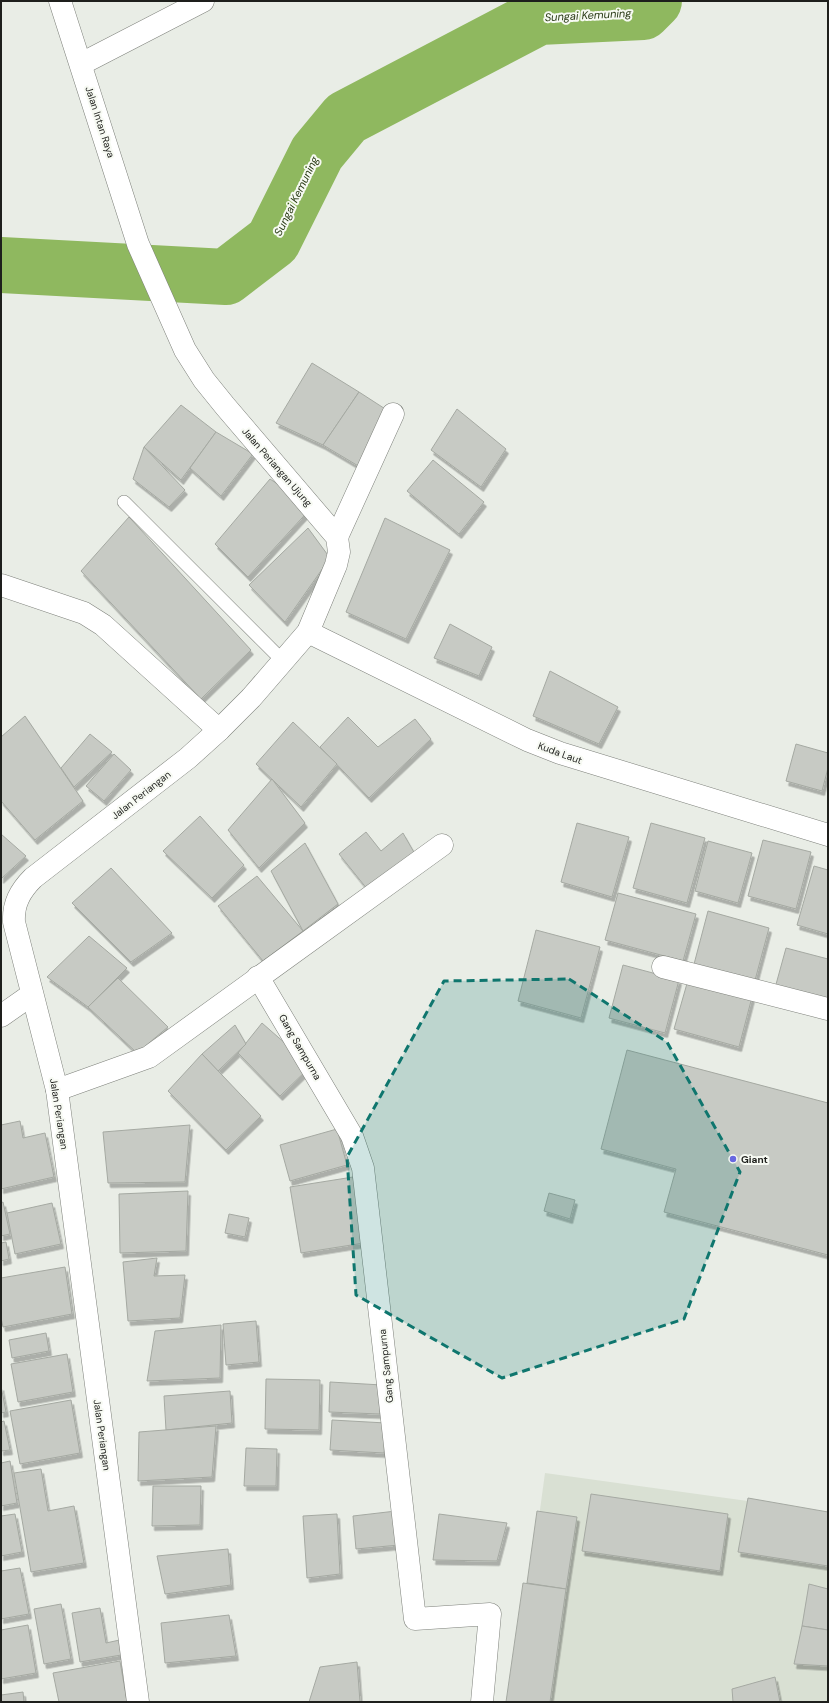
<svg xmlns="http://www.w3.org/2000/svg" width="829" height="1703" viewBox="0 0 829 1703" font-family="'DM Sans',sans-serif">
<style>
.built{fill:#d9e0d3}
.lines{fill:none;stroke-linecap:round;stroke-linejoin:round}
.river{stroke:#8fb85f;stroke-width:56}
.building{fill:#c7cac4;stroke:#a5a9a2;filter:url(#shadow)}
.lane-casing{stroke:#7e817b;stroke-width:14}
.street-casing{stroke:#7e817b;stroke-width:23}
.lane{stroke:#fff;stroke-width:13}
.street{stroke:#fff;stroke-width:22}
.marked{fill:#0f766e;fill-opacity:0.2;stroke:#0f766e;stroke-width:3;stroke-dasharray:8 5;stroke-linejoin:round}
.poi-dot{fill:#6867e0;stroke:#f7faf3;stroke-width:1.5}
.labels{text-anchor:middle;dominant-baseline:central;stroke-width:4;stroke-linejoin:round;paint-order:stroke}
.street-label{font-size:10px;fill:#1e1f1c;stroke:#f7faf3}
.poi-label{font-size:10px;font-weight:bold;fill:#1e1f1c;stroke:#f7faf3;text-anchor:start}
.water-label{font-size:11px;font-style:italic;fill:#283914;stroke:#f7faf3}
</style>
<defs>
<filter id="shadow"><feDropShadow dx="2.5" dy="4.5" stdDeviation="0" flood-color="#0004"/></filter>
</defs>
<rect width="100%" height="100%" fill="#e9ede6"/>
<!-- built -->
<path class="built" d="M 545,1473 L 828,1512 L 828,1702 L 514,1702 Z"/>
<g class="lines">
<!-- river -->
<path class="river" d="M 1,265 L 226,277 L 273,241 L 317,153 L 346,118 L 539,17 L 643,12 L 654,1"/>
</g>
<!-- building -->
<g class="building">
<path d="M 312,363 L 359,392 L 323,445 L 276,423 Z"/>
<path d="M 359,392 L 393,414 L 360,467 L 323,445 Z"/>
<path d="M 181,405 L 216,432 L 181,480 L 144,447 Z"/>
<path d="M 457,409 L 506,449 L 481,487 L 431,450 Z"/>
<path d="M 216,432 L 253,454 L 221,496 L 190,468 Z"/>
<path d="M 144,447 L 185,490 L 169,507 L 133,479 Z"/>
<path d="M 433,460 L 484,502 L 459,534 L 407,491 Z"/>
<path d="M 270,479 L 312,507 L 248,577 L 215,544 Z"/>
<path d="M 129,517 L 251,650 L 201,699 L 81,571 Z"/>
<path d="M 385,518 L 450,550 L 406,639 L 346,612 Z"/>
<path d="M 308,528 L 330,558 L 285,622 L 249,585 Z"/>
<path d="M 450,624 L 492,647 L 479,676 L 434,658 Z"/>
<path d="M 550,671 L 618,707 L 599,744 L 533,716 Z"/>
<path d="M 25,716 L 83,801 L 35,840 L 1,801 L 1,737 Z"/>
<path d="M 348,717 L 378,747 L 415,719 L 431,739 L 369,798 L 320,747 Z"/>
<path d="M 293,722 L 337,764 L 301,807 L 256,764 Z"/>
<path d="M 90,734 L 112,752 L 74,787 L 61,768 Z"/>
<path d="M 796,744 L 828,753 L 828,768 L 822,791 L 786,781 Z"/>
<path d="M 114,754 L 131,770 L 104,801 L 86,786 Z"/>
<path d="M 272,779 L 305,823 L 259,868 L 228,830 Z"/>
<path d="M 200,816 L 244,865 L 212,898 L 163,851 Z"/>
<path d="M 577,823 L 629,837 L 612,897 L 561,882 Z"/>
<path d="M 651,823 L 705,838 L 687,903 L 633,888 Z"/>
<path d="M 366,832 L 381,851 L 403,833 L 419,861 L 372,895 L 339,854 Z"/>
<path d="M 1,834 L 26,856 L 1,879 Z"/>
<path d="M 763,840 L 811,852 L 796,909 L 748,896 Z"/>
<path d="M 708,841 L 752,853 L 738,903 L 695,891 Z"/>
<path d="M 305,843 L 338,904 L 303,931 L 271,871 Z"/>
<path d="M 814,866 L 828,870 L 828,934 L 797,925 Z"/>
<path d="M 111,868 L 172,933 L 131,962 L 72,903 Z"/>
<path d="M 257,876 L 303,931 L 263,961 L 218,906 Z"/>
<path d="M 618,893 L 696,914 L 683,961 L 605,940 Z"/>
<path d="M 708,911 L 769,928 L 754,984 L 693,968 Z"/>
<path d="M 536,930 L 600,947 L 581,1018 L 518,1001 Z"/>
<path d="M 89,936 L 127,968 L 88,1007 L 47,977 Z"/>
<path d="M 786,948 L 828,959 L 828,1003 L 775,988 Z"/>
<path d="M 623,965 L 679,980 L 665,1033 L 609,1018 Z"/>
<path d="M 118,978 L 168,1027 L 137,1053 L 88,1007 Z"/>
<path d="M 688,980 L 752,997 L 739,1047 L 674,1029 Z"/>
<path d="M 262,1023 L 311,1066 L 280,1096 L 238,1053 Z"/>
<path d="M 235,1025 L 246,1044 L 218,1071 L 202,1054 Z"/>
<path d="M 627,1050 L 828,1103 L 828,1255 L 664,1212 L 676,1169 L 601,1149 Z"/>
<path d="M 202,1054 L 261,1116 L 226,1150 L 168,1091 Z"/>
<path d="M 20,1121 L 23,1138 L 45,1133 L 54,1177 L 1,1189 L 1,1125 Z"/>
<path d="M 190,1125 L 185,1182 L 108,1183 L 103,1132 Z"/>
<path d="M 337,1129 L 347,1165 L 290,1181 L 280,1145 Z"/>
<path d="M 353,1177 L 364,1243 L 301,1253 L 290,1187 Z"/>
<path d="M 188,1191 L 186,1251 L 120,1253 L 119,1194 Z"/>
<path d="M 549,1193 L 575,1200 L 570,1219 L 544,1211 Z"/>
<path d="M 3,1202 L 10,1234 L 1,1236 L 1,1203 Z"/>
<path d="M 52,1203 L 61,1244 L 15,1254 L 7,1213 Z"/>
<path d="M 229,1214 L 249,1218 L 245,1237 L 225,1233 Z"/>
<path d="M 6,1242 L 9,1259 L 1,1261 L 1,1243 Z"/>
<path d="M 157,1258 L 154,1276 L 185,1275 L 180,1318 L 128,1321 L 123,1262 Z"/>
<path d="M 65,1267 L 72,1314 L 3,1327 L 1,1318 L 1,1278 Z"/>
<path d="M 256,1321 L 259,1362 L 226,1365 L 223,1324 Z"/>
<path d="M 221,1325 L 220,1378 L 147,1381 L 155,1331 Z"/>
<path d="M 46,1333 L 49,1351 L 12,1358 L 9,1340 Z"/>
<path d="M 67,1354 L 73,1392 L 18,1402 L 11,1364 Z"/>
<path d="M 266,1379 L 320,1380 L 319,1430 L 265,1429 Z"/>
<path d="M 330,1382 L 382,1385 L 380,1414 L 329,1412 Z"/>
<path d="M 1,1386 L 6,1412 L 1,1413 Z"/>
<path d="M 230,1391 L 232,1423 L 166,1430 L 164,1396 Z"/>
<path d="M 71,1400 L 80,1453 L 20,1464 L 10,1411 Z"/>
<path d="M 332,1420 L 386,1423 L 384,1453 L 330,1450 Z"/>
<path d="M 4,1421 L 10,1450 L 1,1451 L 1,1422 Z"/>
<path d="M 216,1426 L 212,1477 L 138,1481 L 139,1432 Z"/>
<path d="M 246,1448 L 277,1449 L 276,1486 L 244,1486 Z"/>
<path d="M 10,1461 L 17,1503 L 1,1506 L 1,1463 Z"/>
<path d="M 41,1469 L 48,1511 L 74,1506 L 84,1563 L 31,1572 L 14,1473 Z"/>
<path d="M 153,1486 L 201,1486 L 200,1525 L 152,1526 Z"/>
<path d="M 591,1494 L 728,1514 L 720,1571 L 582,1551 Z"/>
<path d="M 748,1498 L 828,1512 L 828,1566 L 738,1552 Z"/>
<path d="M 396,1511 L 399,1545 L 356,1549 L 353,1516 Z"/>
<path d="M 537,1511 L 577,1517 L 566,1589 L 527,1583 Z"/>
<path d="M 15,1514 L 22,1552 L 1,1556 L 1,1516 Z"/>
<path d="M 337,1514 L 340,1574 L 307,1578 L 303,1516 Z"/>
<path d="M 439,1514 L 507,1523 L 497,1561 L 433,1560 Z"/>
<path d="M 228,1549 L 231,1585 L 165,1594 L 157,1556 Z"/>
<path d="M 20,1568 L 29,1614 L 1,1619 L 1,1571 Z"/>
<path d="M 523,1583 L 566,1589 L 550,1702 L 506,1702 Z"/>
<path d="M 809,1584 L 828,1589 L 828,1630 L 802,1626 Z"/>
<path d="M 61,1604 L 71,1659 L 44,1664 L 34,1609 Z"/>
<path d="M 100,1608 L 106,1643 L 124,1639 L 127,1654 L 80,1662 L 72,1613 Z"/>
<path d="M 229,1615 L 236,1656 L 165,1663 L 161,1623 Z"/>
<path d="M 28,1625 L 36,1673 L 1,1679 L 1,1630 Z"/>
<path d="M 802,1626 L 828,1630 L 828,1666 L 794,1664 Z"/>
<path d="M 120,1661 L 127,1702 L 59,1702 L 53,1673 Z"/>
<path d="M 357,1662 L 360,1702 L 309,1702 L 320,1667 Z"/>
<path d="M 775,1677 L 780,1702 L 733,1702 L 732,1689 Z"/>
<path d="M 23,1692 L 24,1702 L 1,1702 L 1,1695 Z"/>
</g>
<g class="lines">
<defs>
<path id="lane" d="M 124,502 L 283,661"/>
<g id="street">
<path d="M 60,1 L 138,244 L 185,350 L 204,380 L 225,406 L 337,537 L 339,552 L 336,565 L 308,632 L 251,698 L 219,730 L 188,758 L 33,878 C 20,891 13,904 14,922 L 57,1090 L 138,1702"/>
<path d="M 81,64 L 203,1"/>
<path d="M 337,537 L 393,414"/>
<path d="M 1,585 L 84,613 L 103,625 L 219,730"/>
<path d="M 308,632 L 527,740 L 560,753 L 828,835"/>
<path d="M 663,967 L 828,1009"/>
<path d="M 258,977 L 352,1136 L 363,1168 L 415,1619 L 490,1614 L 482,1702"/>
<path d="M 1,1016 L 31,995"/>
<path d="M 57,1090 L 149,1057 L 442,845"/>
</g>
</defs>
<!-- lane casing -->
<use href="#lane" class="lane-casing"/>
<!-- street casing -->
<use href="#street" class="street-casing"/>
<!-- lane -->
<use href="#lane" class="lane"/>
<!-- street -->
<use href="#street" class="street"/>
</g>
<!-- marked area -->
<path class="marked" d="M 569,979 L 667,1042 L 740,1172 L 684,1319 L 502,1378 L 356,1295 L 347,1157 L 444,981 Z"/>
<!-- markers -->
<circle class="poi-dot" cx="733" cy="1159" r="4"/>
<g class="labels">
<!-- street labels -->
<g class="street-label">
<text transform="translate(100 122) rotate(72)">Jalan Intan Raya</text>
<text transform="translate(277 467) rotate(49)">Jalan Periangan Ujung</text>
<text transform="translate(560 753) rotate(20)">Kuda Laut</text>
<text transform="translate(141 795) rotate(-38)">Jalan Periangan</text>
<text transform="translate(300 1047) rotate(60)">Gang Sampurna</text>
<text transform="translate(59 1114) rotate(81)">Jalan Periangan</text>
<text transform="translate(386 1366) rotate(-96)">Gang Sampurna</text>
<text transform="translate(102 1435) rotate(82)">Jalan Periangan</text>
</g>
<!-- poi labels -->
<g class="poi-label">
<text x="741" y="1159">Giant</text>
</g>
<!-- water labels -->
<g class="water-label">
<text transform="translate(588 15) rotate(-3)">Sungai Kemuning</text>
<text transform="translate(296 196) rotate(-64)">Sungai Kemuning</text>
</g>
</g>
<!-- border -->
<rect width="829" height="1703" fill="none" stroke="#1e1f1c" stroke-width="4"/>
</svg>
